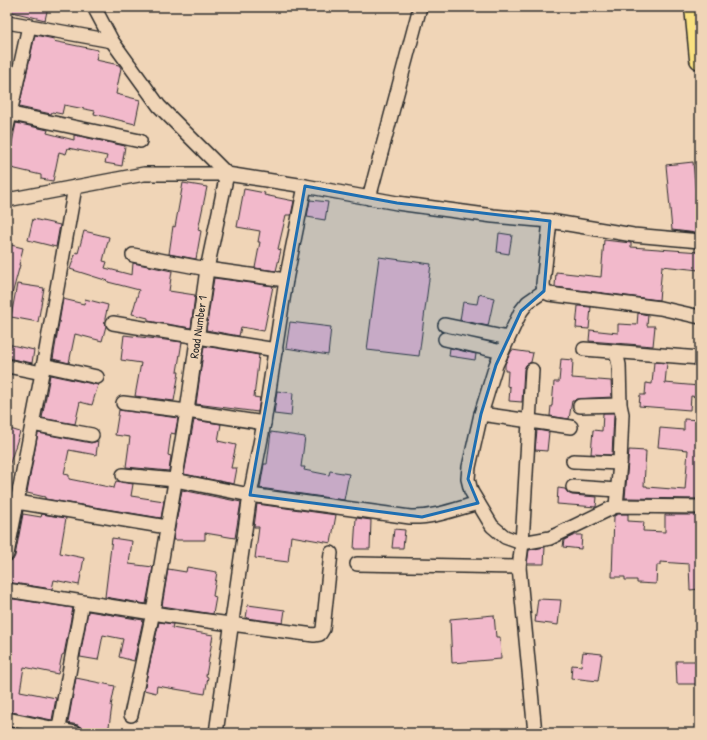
<svg xmlns="http://www.w3.org/2000/svg" width="707" height="740" viewBox="0 0 707 740" font-family="'Patrick Hand',sans-serif">
<style>
.building{fill:#f2b9cb;stroke:#2b2b2b}
.lines{fill:none;stroke-linecap:round;stroke-linejoin:round}
.minor-casing{stroke:#2b2b2b;stroke-width:16}
.primary-casing{stroke:#2b2b2b;stroke-width:23}
.minor{stroke:#f0d5b7;stroke-width:13}
.primary{stroke:#fae180;stroke-width:20}
.marked{fill:#1f6fb2;fill-opacity:0.2;stroke:#1f6fb2;stroke-width:3;stroke-linejoin:round}
.labels{text-anchor:middle;dominant-baseline:central;stroke-width:3.5;stroke-linejoin:round;paint-order:stroke}
.street-label{font-size:12px;fill:#2b2b2b;stroke:#f0d5b7}
</style>
<rect width="100%" height="100%" fill="#f0d5b7"/>
<filter id="ink" filterUnits="userSpaceOnUse"><feTurbulence type="fractalNoise" baseFrequency=".025" numOctaves="2"/><feDisplacementMap in="SourceGraphic" scale="8" xChannelSelector="R" yChannelSelector="G"/><feConvolveMatrix kernelMatrix="1 2 1 2 8 2 1 2 1" color-interpolation-filters="sRGB"/></filter>
<g filter="url(#ink)">
<!-- building -->
<g class="building">
<path d="M 9,7 L 48,7 L 45,20 L 8,11 Z"/>
<path d="M 35,35 L 54,39 L 53,41 L 98,50 L 96,60 L 119,65 L 121,68 L 116,94 L 140,100 L 135,124 L 94,114 L 95,111 L 64,105 L 62,114 L 52,112 L 51,114 L 19,107 Z"/>
<path d="M 16,123 L 48,130 L 47,133 L 74,140 L 74,135 L 125,146 L 122,166 L 105,163 L 107,156 L 68,148 L 66,154 L 59,152 L 53,181 L 41,179 L 41,175 L 7,167 Z"/>
<path d="M 693,162 L 698,217 L 695,217 L 697,233 L 672,230 L 666,165 Z"/>
<path d="M 183,183 L 207,187 L 198,230 L 201,231 L 196,259 L 169,254 L 173,226 L 175,227 Z"/>
<path d="M 244,189 L 265,193 L 264,195 L 294,201 L 291,215 L 286,215 L 278,249 L 281,250 L 276,271 L 255,268 L 260,242 L 258,242 L 260,231 L 237,227 Z"/>
<path d="M 310,200 L 328,202 L 325,220 L 307,217 Z"/>
<path d="M 33,219 L 60,225 L 56,247 L 28,240 Z"/>
<path d="M 84,231 L 109,237 L 103,261 L 107,262 L 105,268 L 132,275 L 133,263 L 172,271 L 169,291 L 195,295 L 191,328 L 148,321 L 148,318 L 132,314 L 139,290 L 108,282 L 108,281 L 70,269 L 76,252 L 78,253 Z"/>
<path d="M 499,233 L 512,235 L 509,254 L 497,252 Z"/>
<path d="M 604,240 L 631,243 L 631,247 L 700,252 L 699,270 L 662,266 L 659,300 L 555,287 L 556,272 L 601,277 Z"/>
<path d="M 7,244 L 23,248 L 19,265 L 20,265 L 10,302 L 7,302 Z"/>
<path d="M 379,257 L 431,264 L 419,356 L 367,350 Z"/>
<path d="M 214,278 L 273,286 L 264,331 L 241,327 L 239,336 L 206,330 Z"/>
<path d="M 17,284 L 44,288 L 38,322 L 11,317 Z"/>
<path d="M 479,294 L 494,298 L 488,326 L 460,320 L 463,302 L 477,304 Z"/>
<path d="M 63,299 L 84,304 L 85,299 L 108,305 L 104,323 L 105,323 L 106,326 L 102,341 L 75,334 L 69,363 L 53,359 Z"/>
<path d="M 578,306 L 591,307 L 589,329 L 576,328 Z"/>
<path d="M 638,313 L 648,315 L 647,326 L 655,326 L 653,346 L 589,341 L 590,330 L 618,333 L 618,324 L 637,325 Z"/>
<path d="M 290,322 L 331,327 L 328,355 L 286,348 Z"/>
<path d="M 124,335 L 182,342 L 177,372 L 179,372 L 174,401 L 135,396 L 141,363 L 121,360 Z"/>
<path d="M 7,344 L 34,350 L 32,363 L 7,358 Z"/>
<path d="M 204,346 L 259,355 L 254,397 L 260,398 L 258,412 L 196,404 Z"/>
<path d="M 450,348 L 476,354 L 475,360 L 449,356 Z"/>
<path d="M 512,350 L 533,353 L 531,362 L 526,365 L 524,369 L 522,402 L 509,401 L 510,387 L 507,386 L 508,371 L 505,371 L 505,364 Z"/>
<path d="M 561,359 L 573,360 L 572,378 L 611,381 L 612,397 L 576,399 L 574,401 L 572,401 L 569,419 L 550,416 L 551,406 L 552,406 L 554,382 L 559,382 Z"/>
<path d="M 654,362 L 667,363 L 665,383 L 699,386 L 698,397 L 691,396 L 690,410 L 639,406 L 640,395 L 645,395 L 646,383 L 652,384 Z"/>
<path d="M 50,375 L 98,385 L 92,405 L 80,402 L 75,424 L 42,418 Z"/>
<path d="M 277,391 L 293,393 L 291,416 L 274,414 Z"/>
<path d="M 119,410 L 178,418 L 175,434 L 171,433 L 168,455 L 171,456 L 169,471 L 126,467 L 130,437 L 115,435 Z"/>
<path d="M 603,413 L 614,413 L 614,415 L 612,455 L 591,454 L 593,430 L 602,431 Z"/>
<path d="M 684,419 L 700,420 L 700,499 L 625,498 L 629,450 L 646,451 L 644,486 L 647,486 L 647,487 L 685,490 L 688,450 L 658,447 L 660,428 L 684,430 Z"/>
<path d="M 194,420 L 221,424 L 218,441 L 236,445 L 231,468 L 237,468 L 234,484 L 184,474 Z"/>
<path d="M 7,428 L 20,432 L 9,466 L 7,465 Z"/>
<path d="M 537,430 L 549,432 L 547,451 L 535,450 Z"/>
<path d="M 271,432 L 305,437 L 301,467 L 305,467 L 304,470 L 329,475 L 330,471 L 349,474 L 344,500 L 260,488 L 264,464 L 267,464 Z"/>
<path d="M 38,433 L 91,443 L 98,441 L 96,455 L 69,450 L 64,474 L 69,475 L 69,479 L 114,488 L 116,481 L 133,484 L 131,496 L 164,501 L 161,518 L 45,499 L 45,497 L 27,493 Z"/>
<path d="M 558,488 L 565,489 L 568,493 L 572,495 L 597,497 L 596,507 L 557,504 Z"/>
<path d="M 182,490 L 241,502 L 235,538 L 205,533 L 205,540 L 173,540 Z"/>
<path d="M 257,504 L 336,515 L 331,543 L 291,536 L 288,562 L 255,558 L 259,527 L 254,527 Z"/>
<path d="M 23,514 L 41,517 L 42,514 L 66,518 L 60,553 L 84,558 L 79,585 L 54,580 L 52,589 L 7,582 L 7,562 L 13,560 L 15,556 Z"/>
<path d="M 618,514 L 628,514 L 628,521 L 644,522 L 643,531 L 665,532 L 665,515 L 700,515 L 700,589 L 690,590 L 689,564 L 660,562 L 660,565 L 657,565 L 656,584 L 637,583 L 637,580 L 625,580 L 625,577 L 612,577 L 614,516 Z"/>
<path d="M 356,518 L 371,520 L 370,549 L 354,549 Z"/>
<path d="M 394,529 L 405,530 L 403,548 L 392,548 Z"/>
<path d="M 575,535 L 582,535 L 581,549 L 563,547 L 564,540 Z"/>
<path d="M 112,538 L 132,541 L 129,564 L 153,567 L 146,604 L 105,597 Z"/>
<path d="M 545,547 L 544,564 L 527,564 L 529,550 Z"/>
<path d="M 187,567 L 217,572 L 213,596 L 216,597 L 213,614 L 162,606 L 168,569 L 186,572 Z"/>
<path d="M 7,598 L 73,608 L 64,654 L 62,655 L 58,674 L 24,667 L 20,691 L 56,698 L 52,720 L 7,711 Z"/>
<path d="M 538,599 L 561,600 L 558,625 L 535,622 Z"/>
<path d="M 248,605 L 285,610 L 283,623 L 246,618 Z"/>
<path d="M 88,611 L 143,620 L 134,661 L 119,657 L 123,639 L 103,635 L 98,660 L 80,657 Z"/>
<path d="M 494,615 L 496,637 L 500,637 L 501,659 L 452,663 L 450,619 Z"/>
<path d="M 159,622 L 173,624 L 172,628 L 213,635 L 206,676 L 208,677 L 205,694 L 157,686 L 156,693 L 144,690 Z"/>
<path d="M 583,652 L 602,654 L 598,681 L 571,678 L 572,665 L 581,666 Z"/>
<path d="M 676,661 L 700,661 L 700,684 L 677,684 Z"/>
<path d="M 76,678 L 115,686 L 111,706 L 112,706 L 108,733 L 83,729 L 78,725 L 68,723 Z"/>
<path d="M 7,727 L 36,733 L 7,733 Z"/>
</g>
<g class="lines">
<defs>
<g id="minor">
<path d="M 94,7 L 112,41 L 159,106 L 227,174 L 207,269 L 187,411 L 153,612 L 131,715"/>
<path d="M 7,22 L 112,41"/>
<path d="M 7,113 L 140,141"/>
<path d="M 7,127 L 29,26"/>
<path d="M 369,198 L 420,7"/>
<path d="M 7,200 L 144,174 L 227,174 L 305,186 L 397,203 L 493,216 L 550,221 L 633,235 L 700,241"/>
<path d="M 550,221 L 543,284 L 544,291 L 549,294 L 660,308 L 700,317"/>
<path d="M 133,255 L 207,269 L 286,280"/>
<path d="M 544,291 L 528,302 L 521,311 L 496,365 L 481,414 L 469,467 L 468,479 L 471,491 L 492,526 L 505,537 L 522,543 L 550,538 L 616,506 L 700,507"/>
<path d="M 113,323 L 276,350"/>
<path d="M 445,325 L 508,338"/>
<path d="M 445,339 L 502,352"/>
<path d="M 584,349 L 700,358"/>
<path d="M 616,352 L 619,365 L 620,405 L 622,414 L 620,463 L 616,506"/>
<path d="M 43,365 L 97,377"/>
<path d="M 7,366 L 42,373"/>
<path d="M 532,370 L 522,543 L 519,567 L 535,733"/>
<path d="M 123,403 L 187,411 L 264,423"/>
<path d="M 580,406 L 620,405"/>
<path d="M 481,414 L 571,427"/>
<path d="M 32,424 L 92,435"/>
<path d="M 573,461 L 620,463"/>
<path d="M 123,475 L 175,480 L 250,495 L 410,517 C 433,518 456,509 478,503"/>
<path d="M 573,487 L 617,490"/>
<path d="M 17,502 L 167,527"/>
<path d="M 7,554 L 42,373 L 75,187"/>
<path d="M 357,564 L 519,567"/>
<path d="M 7,590 L 178,617 L 314,635 L 320,634 L 323,629 L 331,553"/>
<path d="M 7,719 L 76,733"/>
<path d="M 58,733 L 82,602"/>
<path d="M 216,733 L 250,495 L 264,423 L 286,280 L 305,186"/>
</g>
<path id="primary" d="M 695,7 L 700,59"/>
</defs>
<!-- minor casing -->
<use href="#minor" class="minor-casing"/>
<!-- primary casing -->
<use href="#primary" class="primary-casing"/>
<!-- minor -->
<use href="#minor" class="minor"/>
<!-- primary -->
<use href="#primary" class="primary"/>
</g>
</g>
<!-- marked area -->
<path class="marked" d="M 305,186 L 397,203 L 550,221 L 544,291 L 521,311 L 496,365 L 481,414 L 468,479 L 478,503 L 422,517 L 250,495 Z"/>
<g class="labels">
<!-- street labels -->
<g class="street-label">
<text transform="translate(198 327) rotate(-82)">Road Number 1</text>
</g>
</g>
<!-- margin -->
<rect width="707" height="740" fill="none" stroke="#f0d5b7" stroke-width="24"/>
<rect x="12" y="12" width="683" height="716" fill="none" stroke="#2b2b2b" stroke-width="1.5" filter="url(#ink)"/>
</svg>
